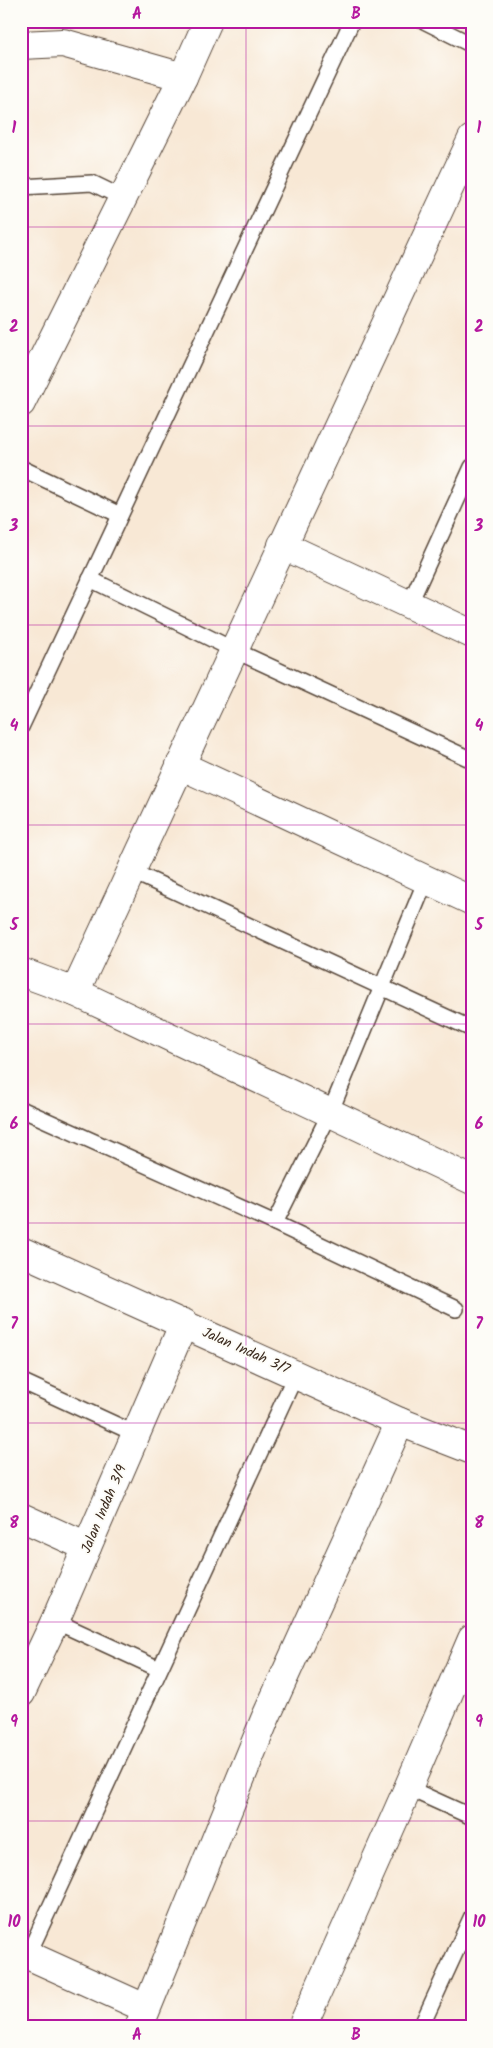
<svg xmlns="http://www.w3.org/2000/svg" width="493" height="2048" viewBox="0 0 493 2048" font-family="Kalam,sans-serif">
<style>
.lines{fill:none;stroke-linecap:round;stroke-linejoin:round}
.service-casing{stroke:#574639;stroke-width:18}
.minor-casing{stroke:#574639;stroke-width:30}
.service{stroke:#fff;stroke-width:15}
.minor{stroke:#fff;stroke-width:28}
.grid{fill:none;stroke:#b5179e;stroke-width:1;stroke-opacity:0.55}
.labels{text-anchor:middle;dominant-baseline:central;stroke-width:4;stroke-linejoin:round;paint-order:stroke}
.street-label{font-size:14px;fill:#3b2a1e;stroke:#fdfcf7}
.neatline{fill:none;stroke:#b5179e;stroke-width:2}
.grid-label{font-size:16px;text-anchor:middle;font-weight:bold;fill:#b5179e}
</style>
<rect width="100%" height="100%" fill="#fdfcf7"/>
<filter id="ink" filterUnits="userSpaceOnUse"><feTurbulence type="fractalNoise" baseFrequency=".02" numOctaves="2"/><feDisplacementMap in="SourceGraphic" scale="10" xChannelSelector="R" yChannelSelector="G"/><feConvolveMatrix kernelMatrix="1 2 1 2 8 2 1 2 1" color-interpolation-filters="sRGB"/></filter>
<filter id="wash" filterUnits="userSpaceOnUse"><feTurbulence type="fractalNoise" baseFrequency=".0096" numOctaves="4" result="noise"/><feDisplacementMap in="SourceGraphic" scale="20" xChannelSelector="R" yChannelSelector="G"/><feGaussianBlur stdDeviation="1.12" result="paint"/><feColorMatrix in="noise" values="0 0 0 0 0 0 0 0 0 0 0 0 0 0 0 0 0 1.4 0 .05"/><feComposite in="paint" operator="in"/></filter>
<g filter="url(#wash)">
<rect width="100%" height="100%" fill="#f8e8d5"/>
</g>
<g filter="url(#ink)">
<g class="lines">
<defs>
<g id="service">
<path d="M 424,21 L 472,45"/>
<path d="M 21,187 L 92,183 L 123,198"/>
<path d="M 21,468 L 120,515"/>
<path d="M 90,579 L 234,650 L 472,760"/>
<path d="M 409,605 L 472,467"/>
<path d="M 21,727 L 352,21"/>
<path d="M 131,871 L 472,1029"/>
<path d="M 21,1109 L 275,1223 L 456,1309"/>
<path d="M 275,1223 L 330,1113 L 426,880"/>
<path d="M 21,1381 L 136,1434"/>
<path d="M 55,1621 L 159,1669"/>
<path d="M 408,1788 L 472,1817"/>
<path d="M 28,1955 L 296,1374"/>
<path d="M 421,2027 L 472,1916"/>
</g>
<g id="minor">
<path d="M 21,45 L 63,43 L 183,77"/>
<path d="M 21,403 L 183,77 L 208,21"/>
<path d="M 282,545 L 472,634"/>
<path d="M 180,765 L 472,901"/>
<path d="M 21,972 L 75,992 L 472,139"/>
<path d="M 75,992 L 472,1180"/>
<path d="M 21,1251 L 400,1422 L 472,1450"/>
<path d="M 21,1517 L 87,1547"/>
<path d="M 21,1693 L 55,1621 L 184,1323"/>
<path d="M 21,1952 L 145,2008"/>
<path d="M 139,2027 L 265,1719 L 400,1422"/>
<path d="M 302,2027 L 408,1788 L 472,1639"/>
</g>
</defs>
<!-- service casing -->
<use href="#service" class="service-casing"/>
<!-- minor casing -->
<use href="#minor" class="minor-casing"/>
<!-- service -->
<use href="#service" class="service"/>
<!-- minor -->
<use href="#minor" class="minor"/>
</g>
</g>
<!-- grid -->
<path class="grid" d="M 246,21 L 246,2027M 21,227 L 472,227M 21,426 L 472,426M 21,625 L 472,625M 21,825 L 472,825M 21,1024 L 472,1024M 21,1223 L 472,1223M 21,1423 L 472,1423M 21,1622 L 472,1622M 21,1821 L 472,1821"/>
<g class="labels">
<!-- street labels -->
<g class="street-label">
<text transform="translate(246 1351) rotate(24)">Jalan Indah 3/7</text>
<text transform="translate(104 1509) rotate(-67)">Jalan Indah 3/9</text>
</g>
</g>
<!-- margin -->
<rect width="493" height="2048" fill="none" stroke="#fdfcf7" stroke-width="55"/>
<rect x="28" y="28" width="438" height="1992" class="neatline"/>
<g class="grid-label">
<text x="137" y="19">A</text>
<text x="356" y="19">B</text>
<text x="14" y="133">1</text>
<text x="479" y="133">1</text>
<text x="14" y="332">2</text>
<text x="479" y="332">2</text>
<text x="14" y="531">3</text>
<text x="479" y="531">3</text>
<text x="14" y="731">4</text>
<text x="479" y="731">4</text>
<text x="14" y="930">5</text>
<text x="479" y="930">5</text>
<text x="14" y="1129">6</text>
<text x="479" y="1129">6</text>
<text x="14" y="1329">7</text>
<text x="479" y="1329">7</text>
<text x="14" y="1528">8</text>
<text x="479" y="1528">8</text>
<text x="14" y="1727">9</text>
<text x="479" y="1727">9</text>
<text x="14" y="1927">10</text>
<text x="479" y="1927">10</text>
<text x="137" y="2040">A</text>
<text x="356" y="2040">B</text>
</g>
</svg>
